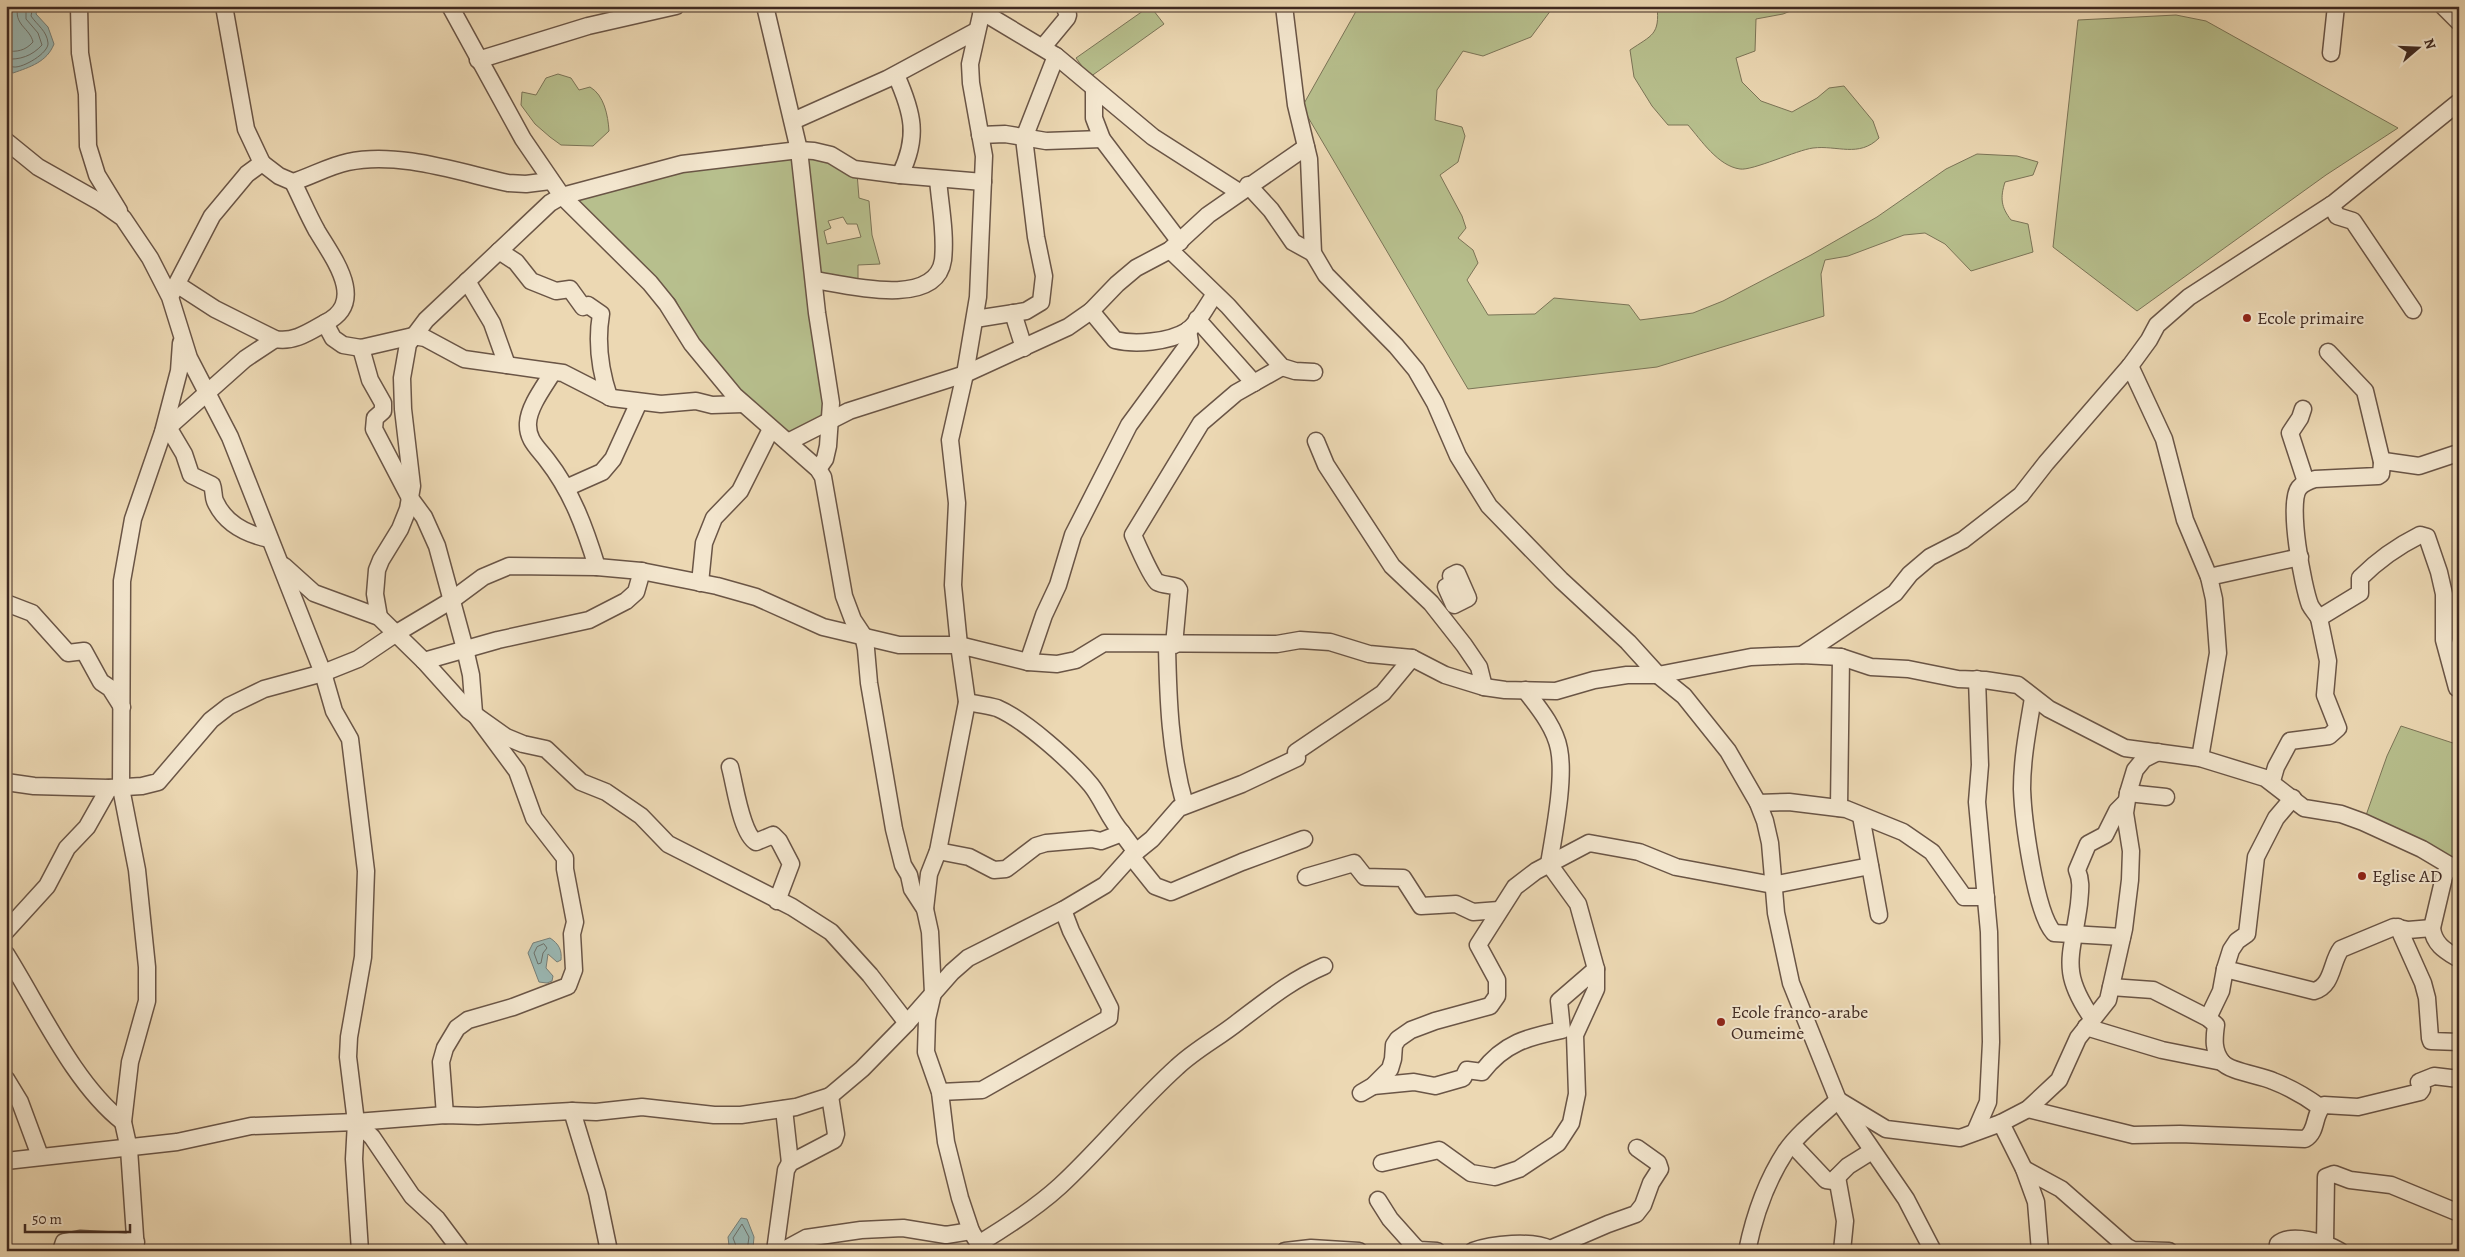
<svg xmlns="http://www.w3.org/2000/svg" width="2465" height="1257" viewBox="0 0 2465 1257" font-family="Alegreya,serif">
<style>
.green{fill:#b7bf8d;stroke:#7b7457;fill-rule:evenodd}
.water{fill:#9ab8b4;stroke:#767f79}
.lines{fill:none;stroke-linecap:round;stroke-linejoin:round}
.shore{stroke:#6c706a;stroke-width:1}
.minor-casing{stroke:#6a5546;stroke-width:19}
.minor{stroke:#f3e6ce;stroke-width:16}
.poi-dot{fill:#8f2418;stroke:#f3e6ce;stroke-width:2}
.labels{text-anchor:middle;dominant-baseline:central;stroke-width:4;stroke-linejoin:round;paint-order:stroke}
.poi-label{font-size:18px;fill:#3f2921;stroke:#f3e6ce;text-anchor:start}
</style>
<rect width="100%" height="100%" fill="#ecd8b3"/>
<filter id="stains"><feTurbulence type="fractalNoise" baseFrequency=".004" numOctaves="4"/><feColorMatrix values="0 0 0 0 .2 0 0 0 0 .09 0 0 0 0 .02 0 0 0 .5 -.17"/></filter>
<radialGradient id="worn" r=".72"><stop offset=".6" stop-color="#630" stop-opacity="0"/><stop offset="1" stop-color="#630" stop-opacity=".3"/></radialGradient>
<!-- green -->
<g class="green">
<path d="M 1150,6 L 1164,24 L 1090,77 L 1076,58 Z"/>
<path d="M 1359,6 L 1554,6 L 1531,37 L 1483,56 L 1463,51 L 1437,90 L 1435,120 L 1462,127 L 1465,136 L 1458,162 L 1440,175 L 1462,216 L 1466,228 L 1458,238 L 1473,250 L 1478,263 L 1467,280 L 1488,315 L 1535,314 L 1554,298 L 1629,305 L 1640,320 L 1693,313 L 1723,301 L 1811,255 L 1877,217 L 1946,169 L 1977,154 L 2017,156 L 2038,162 L 2033,175 L 2005,182 C 2000,198 2001,207 2011,220 L 2028,224 L 2033,252 L 1971,271 L 1945,244 L 1925,233 L 1904,235 L 1848,256 L 1825,260 L 1821,274 L 1824,316 L 1657,367 L 1468,389 L 1302,107 Z"/>
<path d="M 1657,6 L 1803,6 L 1783,14 L 1756,19 L 1755,51 L 1736,58 L 1742,82 L 1761,101 L 1792,112 L 1817,98 L 1829,88 L 1844,86 L 1873,121 L 1879,138 C 1859,158 1837,145 1813,148 C 1797,150 1752,171 1740,169 C 1718,166 1701,140 1688,125 L 1668,125 L 1652,106 L 1634,77 L 1630,50 C 1652,35 1660,35 1657,6 Z"/>
<path d="M 2176,15 L 2206,21 L 2398,128 L 2326,175 L 2137,311 L 2053,247 L 2078,20 Z"/>
<path d="M 558,74 L 571,78 L 579,90 L 590,87 C 604,95 608,115 609,131 L 593,146 L 561,145 L 550,137 L 535,124 L 521,105 L 522,92 L 536,95 L 546,78 Z"/>
<path d="M 795,154 L 825,415 L 789,438 L 749,400 L 698,344 L 675,299 L 574,199 L 681,169 Z"/>
<path d="M 802,155 L 829,157 L 857,173 L 859,198 L 869,201 L 872,235 L 880,264 L 858,265 L 858,283 L 816,279 ZM 843,217 L 847,224 L 857,224 L 861,237 L 827,244 L 824,231 L 831,228 L 828,221 Z"/>
<path d="M 2401,726 L 2459,745 L 2459,867 L 2364,821 L 2387,756 Z"/>
</g>
<!-- water -->
<g class="water">
<path d="M 6,6 L 38,6 L 36,14 L 48,27 L 54,44 C 47,62 30,67 13,73 L 6,69 Z"/>
<path d="M 550,938 C 559,944 562,950 561,960 L 557,962 L 548,954 L 546,968 L 553,976 L 552,981 L 547,983 L 539,982 L 528,953 L 533,943 Z"/>
<path d="M 741,1218 L 747,1219 L 754,1237 L 753,1248 C 745,1252 737,1252 729,1246 L 728,1237 Z"/>
</g>
<g class="lines">
<!-- shore -->
<g class="shore">
<path d="M 6,51 C 17,52 25,51 33,42 C 30,28 13,25 18,6"/>
<path d="M 6,59 C 20,60 32,56 42,45 L 38,33 L 26,19 L 26,6"/>
<path d="M 6,65 C 9,65 11,67 14,67 C 23,68 49,53 48,43 C 47,31 37,25 31,16 L 33,6"/>
<path d="M 544,944 L 547,948 L 543,953 L 541,963 L 538,964 L 534,953 L 537,947 Z"/>
<path d="M 738,1251 L 733,1238 L 742,1224 L 749,1237 L 747,1251"/>
</g>
<defs>
<g id="minor">
<path d="M 79,6 L 80,53 L 87,94 L 88,146 L 97,175 L 119,211"/>
<path d="M 450,6 L 523,139 L 562,196 L 650,283 L 667,304 L 692,344 L 735,396 L 818,469 L 823,477 L 844,596 L 853,620 L 863,635 L 866,649 L 869,683 L 894,829 L 903,865 L 909,875 L 912,889 L 925,909 L 930,932 L 933,993 L 927,1019 L 926,1052 L 940,1092 L 946,1142 L 960,1198 L 971,1231 L 983,1251"/>
<path d="M 765,6 L 799,150 L 817,313 L 831,403 L 828,446 L 825,459 L 818,469"/>
<path d="M 1284,6 L 1296,105 L 1309,159 L 1313,253 L 1326,275 L 1396,346 L 1416,370 L 1435,403 L 1458,456 L 1489,506 L 1561,580 L 1628,642 L 1658,675 L 1684,696 L 1728,751 L 1758,803 L 1765,821 L 1770,843 L 1776,913 L 1791,983 L 1838,1100 L 1906,1199 L 1933,1251"/>
<path d="M 2443,6 L 2459,22"/>
<path d="M 981,11 L 1056,56 L 1153,137 L 1239,192"/>
<path d="M 1043,47 L 1067,18 L 1068,15 L 1064,6"/>
<path d="M 2331,53 L 2336,6"/>
<path d="M 478,60 L 588,26 L 676,6"/>
<path d="M 896,75 C 913,113 919,137 900,175"/>
<path d="M 1094,90 L 1094,118 L 1102,139 L 1180,242"/>
<path d="M 793,121 L 887,79 L 976,31"/>
<path d="M 980,135 L 1005,134 L 1046,141 L 1102,139"/>
<path d="M 6,141 L 38,167 L 100,202 L 123,218 L 150,258 L 170,297 L 189,358 L 230,437 L 323,673 L 334,711 L 350,739 L 366,871 L 363,957 L 349,1037 L 348,1057 L 356,1122 L 372,1137 L 412,1196 L 437,1219 L 461,1251"/>
<path d="M 262,163 L 279,176 L 293,182 C 312,176 329,166 348,162 C 398,151 458,172 508,183 L 526,184 L 550,181"/>
<path d="M 293,182 C 301,198 308,215 317,231 C 333,258 368,302 325,323"/>
<path d="M 1248,185 L 1271,210 L 1293,242 L 1313,253"/>
<path d="M 2331,205 L 2337,216 L 2353,221 L 2413,310"/>
<path d="M 1170,250 L 1228,306 L 1282,367 L 1295,371 L 1314,372"/>
<path d="M 499,251 L 516,262 L 531,281 L 556,291 L 570,289 L 583,307 L 588,305 L 601,314 C 596,343 600,370 609,397"/>
<path d="M 815,280 C 846,285 936,309 943,260 C 946,233 940,205 938,179"/>
<path d="M 467,281 L 492,323 L 507,365"/>
<path d="M 178,285 L 215,309 L 275,339 C 293,343 309,332 325,323 L 333,338 L 343,345 L 361,348 L 413,336 L 425,338 L 464,359 L 563,373 L 612,398 L 661,404 L 696,401 L 712,405 L 743,404"/>
<path d="M 172,293 L 212,216 L 247,174 L 262,163 L 246,129 L 224,6"/>
<path d="M 1091,311 L 1115,340 C 1135,345 1169,342 1187,331 C 1198,324 1207,305 1215,294"/>
<path d="M 1013,313 L 1024,348"/>
<path d="M 975,319 L 1026,311 L 1041,302 L 1044,276 L 1036,237 L 1024,138 L 1056,56"/>
<path d="M 1197,319 L 1254,383"/>
<path d="M 361,348 L 370,380 L 383,403 L 383,411 L 375,418 L 374,429 L 410,498 L 424,517 L 437,546 L 465,649 L 471,675 L 474,713 L 517,771 L 534,818 L 565,858 L 565,869 L 575,922 L 572,934 L 574,970 L 568,986 L 513,1007 L 468,1020 L 457,1028 L 445,1048 L 441,1062 L 445,1115"/>
<path d="M 2328,352 L 2365,391 L 2382,462"/>
<path d="M 2130,366 L 2164,439 L 2185,520 L 2209,577 L 2214,599 L 2218,653 L 2200,758"/>
<path d="M 553,372 C 544,387 529,406 528,423 C 527,440 538,448 547,460 C 572,492 585,528 597,567"/>
<path d="M 2303,409 L 2300,418 L 2290,433 L 2306,482"/>
<path d="M 168,427 L 184,454 L 191,475 L 212,485 C 214,490 213,496 215,501 C 225,524 246,534 269,539"/>
<path d="M 163,432 L 245,359 L 275,339"/>
<path d="M 1316,441 L 1326,465 L 1392,566 L 1431,603 L 1464,645 L 1479,667 L 1484,687"/>
<path d="M 788,442 L 849,411 L 965,374 L 1068,327 L 1091,311 L 1117,284 L 1136,268 L 1170,250 L 1208,215 L 1306,147"/>
<path d="M 566,488 L 602,472 L 613,459 L 639,402"/>
<path d="M 284,566 L 314,593 L 379,617 L 424,661 L 468,710 L 506,737 L 523,744 L 546,749 L 581,782 L 606,792 L 641,816 L 668,844 L 792,907 L 831,932 L 870,975 L 907,1023"/>
<path d="M 1457,573 L 1468,598 L 1454,605 L 1446,587 L 1454,583 L 1451,576 Z"/>
<path d="M 2209,577 L 2300,557"/>
<path d="M 700,583 L 704,543 L 714,518 L 740,491 L 771,429"/>
<path d="M 6,603 L 32,613 L 68,653 L 84,651 L 101,682 L 110,688 L 122,707"/>
<path d="M 379,617 L 375,594 L 377,570 L 381,560 L 400,529 L 408,509 L 412,486 L 403,409 L 402,378 L 408,344 L 426,320 L 550,203 L 562,196 L 682,164 L 799,150 L 814,151 L 831,155 L 854,169 L 900,175 L 983,182"/>
<path d="M 2319,618 C 2316,613 2312,609 2310,605 C 2303,587 2287,503 2299,488 C 2303,483 2309,481 2315,479 L 2378,476 L 2381,474 L 2382,463 L 2384,461 L 2419,466 L 2455,454 L 2459,456"/>
<path d="M 1167,645 C 1168,699 1170,753 1185,805"/>
<path d="M 1174,645 L 1179,590 L 1177,587 C 1171,585 1163,585 1157,582 C 1153,580 1136,542 1133,535 L 1201,423 L 1236,393 L 1282,367"/>
<path d="M 1802,655 L 1895,593 L 1910,574 L 1930,557 L 1963,540 L 2021,495 L 2046,463 L 2130,366 L 2149,340 L 2157,325 L 2189,297 L 2334,203 L 2459,102"/>
<path d="M 424,661 L 498,640 L 589,620 L 626,601 L 636,592 L 642,571"/>
<path d="M 1028,662 L 1044,615 L 1058,585 L 1073,535 L 1129,425 L 1190,342 L 1188,330"/>
<path d="M 2033,698 C 2028,728 2022,758 2022,789 C 2023,818 2035,913 2054,933 L 2122,937"/>
<path d="M 967,702 C 977,704 987,705 997,708 C 1025,720 1071,761 1091,785 C 1103,800 1109,819 1122,833"/>
<path d="M 1296,752 L 1383,693 L 1412,658"/>
<path d="M 730,767 C 735,785 741,833 756,842 L 773,835 L 779,841 L 791,864 L 777,901"/>
<path d="M 2272,781 L 2276,767 L 2290,741 L 2329,736 L 2338,728 L 2325,695 L 2328,661 L 2319,618 L 2360,593 L 2360,578 C 2378,560 2396,547 2420,535 L 2427,537 L 2439,572 L 2444,594 L 2444,640 L 2457,688"/>
<path d="M 6,782 L 34,786 L 109,788 L 142,786 L 158,782 L 211,720 L 229,706 L 264,689 L 323,673 L 358,659 L 395,634 L 452,600 L 483,577 L 509,566 L 597,567 L 641,571 L 717,586 L 756,597 L 823,627 L 899,645 L 959,645 L 953,585 L 957,503 L 950,440 L 965,374 L 978,297 L 984,156 L 971,83 L 970,64 L 983,6"/>
<path d="M 2128,793 L 2166,797"/>
<path d="M 1758,803 L 1789,802 L 1846,809 L 1903,832 L 1932,852 L 1964,897 L 1986,897"/>
<path d="M 1839,808 L 1841,657"/>
<path d="M 1861,816 L 1879,915"/>
<path d="M 938,851 L 969,857 L 994,870 L 1006,869 L 1036,846 L 1046,843 L 1092,839 L 1101,841 L 1122,833 L 1136,852"/>
<path d="M 1131,856 L 1155,886 L 1171,892 L 1242,862 L 1304,839"/>
<path d="M 2449,865 L 2444,877 L 2432,928 C 2434,945 2446,951 2459,959"/>
<path d="M 1306,877 L 1354,863 L 1365,877 L 1403,878 L 1421,906 L 1456,904 L 1473,912 L 1499,910"/>
<path d="M 925,909 L 929,874 L 938,851 L 967,702 L 959,645 L 1028,662 L 1057,664 L 1076,660 L 1104,643 L 1277,644 L 1300,640 L 1330,642 L 1369,654 L 1412,658 L 1445,675 L 1484,687 L 1505,690 L 1556,691 L 1594,680 L 1627,675 L 1658,675 L 1751,657 L 1802,655 L 1841,657 L 1871,667 L 1908,669 L 1958,679 L 1985,680 L 2018,685 L 2049,709 L 2125,748 L 2200,758 L 2265,778 L 2304,808 L 2341,814 L 2363,822 L 2422,849 L 2459,871"/>
<path d="M 2398,927 L 2423,983 L 2427,998 L 2430,1038 L 2431,1041 L 2459,1042"/>
<path d="M 6,931 L 47,886 L 67,848 L 87,827 L 109,788"/>
<path d="M 6,954 C 40,1008 74,1084 123,1122"/>
<path d="M 2225,969 L 2314,991 C 2333,986 2331,962 2341,949 L 2394,927 L 2408,930 L 2432,928"/>
<path d="M 2111,987 L 2153,990 L 2208,1018 L 2216,1025 C 2214,1039 2213,1051 2222,1062 C 2230,1072 2261,1075 2273,1081 C 2291,1088 2305,1096 2320,1107"/>
<path d="M 2092,1018 C 2059,970 2072,957 2079,904 C 2080,891 2082,882 2077,870 L 2088,844 L 2105,835 L 2117,811 L 2126,802"/>
<path d="M 2208,1018 L 2221,991 L 2225,969 L 2231,950 L 2237,941 L 2247,934 L 2256,857 L 2276,818 L 2293,798"/>
<path d="M 2086,1027 L 2162,1050 L 2222,1062"/>
<path d="M 6,1079 L 20,1102 L 40,1156"/>
<path d="M 1373,1086 L 1414,1082 L 1435,1086 L 1463,1078 L 1467,1070 L 1482,1072 C 1504,1043 1528,1037 1562,1030 L 1559,1001 L 1596,969"/>
<path d="M 940,1092 L 982,1090 L 1109,1018 L 1110,1008 L 1071,931 L 1063,910"/>
<path d="M 1361,1093 L 1373,1086 L 1390,1069 L 1393,1059 L 1394,1045 L 1398,1039 L 1411,1030 L 1435,1021 L 1490,1006 L 1497,996 L 1497,980 L 1478,945 L 1515,887 L 1536,871 L 1589,843 L 1639,852 L 1676,867 L 1773,885 L 1870,866"/>
<path d="M 784,1109 L 790,1163"/>
<path d="M 2028,1109 L 2133,1135 L 2180,1134 L 2305,1139 C 2318,1132 2313,1113 2324,1105 L 2358,1107 L 2420,1092 L 2422,1089 L 2419,1082 L 2434,1076 L 2459,1079"/>
<path d="M 572,1111 L 597,1193 L 609,1251"/>
<path d="M 356,1122 L 354,1159 L 360,1251"/>
<path d="M 2001,1123 L 2024,1169 L 2036,1202 L 2040,1251"/>
<path d="M 1975,1132 L 1988,1102 L 1991,1042 L 1989,932 L 1977,802 L 1980,765 L 1977,679"/>
<path d="M 1792,1144 L 1826,1180 L 1833,1181 L 1848,1166 L 1872,1151"/>
<path d="M 6,1161 L 177,1142 L 251,1126 L 356,1122 L 445,1115 L 478,1116 L 572,1111 L 596,1112 L 642,1107 L 714,1115 L 741,1115 L 796,1107 L 830,1096 L 862,1069 L 907,1023 L 952,972 L 968,958 L 1063,910 L 1105,885 L 1131,856 L 1152,839 L 1179,808 L 1242,784 L 1297,758"/>
<path d="M 1382,1163 L 1439,1150 L 1471,1173 L 1495,1177 L 1519,1169 L 1558,1143 L 1571,1123 L 1577,1094 L 1575,1035 L 1596,989 L 1596,969 L 1578,904 L 1549,864 C 1554,833 1565,779 1559,749 C 1555,727 1538,707 1525,690"/>
<path d="M 2024,1169 L 2061,1189 L 2127,1247 L 2133,1250 L 2169,1251"/>
<path d="M 1837,1177 L 1845,1221 L 1842,1251"/>
<path d="M 1378,1200 L 1390,1219 L 1415,1247 L 1419,1250 L 1437,1251"/>
<path d="M 980,1243 C 1008,1226 1036,1208 1060,1186 C 1101,1148 1136,1104 1177,1067 C 1196,1049 1218,1038 1238,1022 C 1266,1001 1291,980 1324,966"/>
<path d="M 2325,1243 L 2326,1177 L 2334,1174 L 2350,1180 L 2391,1185 L 2459,1213"/>
<path d="M 61,1251 L 64,1242 L 80,1239 L 136,1242"/>
<path d="M 136,1251 L 129,1149 L 123,1122 L 130,1062 L 147,1001 L 147,967 L 137,870 L 121,788 L 122,581 L 133,519 L 163,432 L 179,371 L 181,343"/>
<path d="M 775,1251 L 786,1170 L 790,1163 L 834,1140 L 836,1134 L 830,1096"/>
<path d="M 782,1251 L 806,1238 L 861,1230 L 903,1228 L 946,1235 L 971,1231"/>
<path d="M 1285,1251 L 1311,1248 L 1359,1251"/>
<path d="M 1473,1251 C 1492,1244 1532,1240 1550,1249 L 1608,1224 L 1636,1214 L 1643,1205 L 1651,1183 L 1660,1169 L 1658,1163 L 1637,1148"/>
<path d="M 1747,1251 C 1754,1217 1767,1180 1786,1151 C 1800,1131 1821,1116 1838,1100 L 1886,1129 L 1960,1138 L 2001,1123 L 2028,1109 L 2059,1080 L 2078,1038 L 2108,1000 L 2124,929 L 2130,880 L 2131,851 L 2125,813 L 2128,793 L 2135,770 L 2144,759 L 2158,752"/>
<path d="M 2277,1251 L 2278,1244 C 2290,1232 2327,1243 2340,1251"/>
</g>
</defs>
<!-- minor casing -->
<use href="#minor" class="minor-casing"/>
<!-- minor -->
<use href="#minor" class="minor"/>
</g>
<!-- markers -->
<g class="poi-dot">
<circle cx="2247" cy="318" r="5"/>
<circle cx="2362" cy="876" r="5"/>
<circle cx="1721" cy="1022" r="5"/>
</g>
<g class="labels">
<!-- poi labels -->
<g class="poi-label">
<text x="2257" y="318">Ecole primaire</text>
<text x="2372" y="876">Eglise AD</text>
<text x="1731" y="1012">Ecole franco-arabe<tspan x="1731" dy="21">Oumeime</tspan></text>
</g>
</g>
<!-- margin -->
<rect width="2465" height="1257" fill="none" stroke="#ecd8b3" stroke-width="25"/>
<rect x="8" y="8" width="2450" height="1242" fill="none" stroke="#3f2921" stroke-width="2.5"/>
<rect x="12" y="12" width="2440" height="1232" fill="none" stroke="#3f2921"/>
<!-- north arrow -->
<g transform="translate(2418 48) rotate(71)" stroke="#f3e6ce" stroke-width="4" paint-order="stroke">
<path d="M0-4L9 19L0 12L-9 19Z" fill="#3f2921"/>
<text y="-8" font-size="14" font-weight="bold" text-anchor="middle" fill="#3f2921">N</text>
</g>
<!-- scale -->
<path d="M25 1224v8h105v-8" fill="none" stroke="#3f2921" stroke-width="2.5"/>
<text x="32" y="1224" font-size="15" fill="#3f2921" stroke="#f3e6ce" stroke-width="4" paint-order="stroke">50 m</text>
<rect width="100%" height="100%" filter="url(#stains)"/>
<rect width="100%" height="100%" fill="url(#worn)"/>
</svg>
